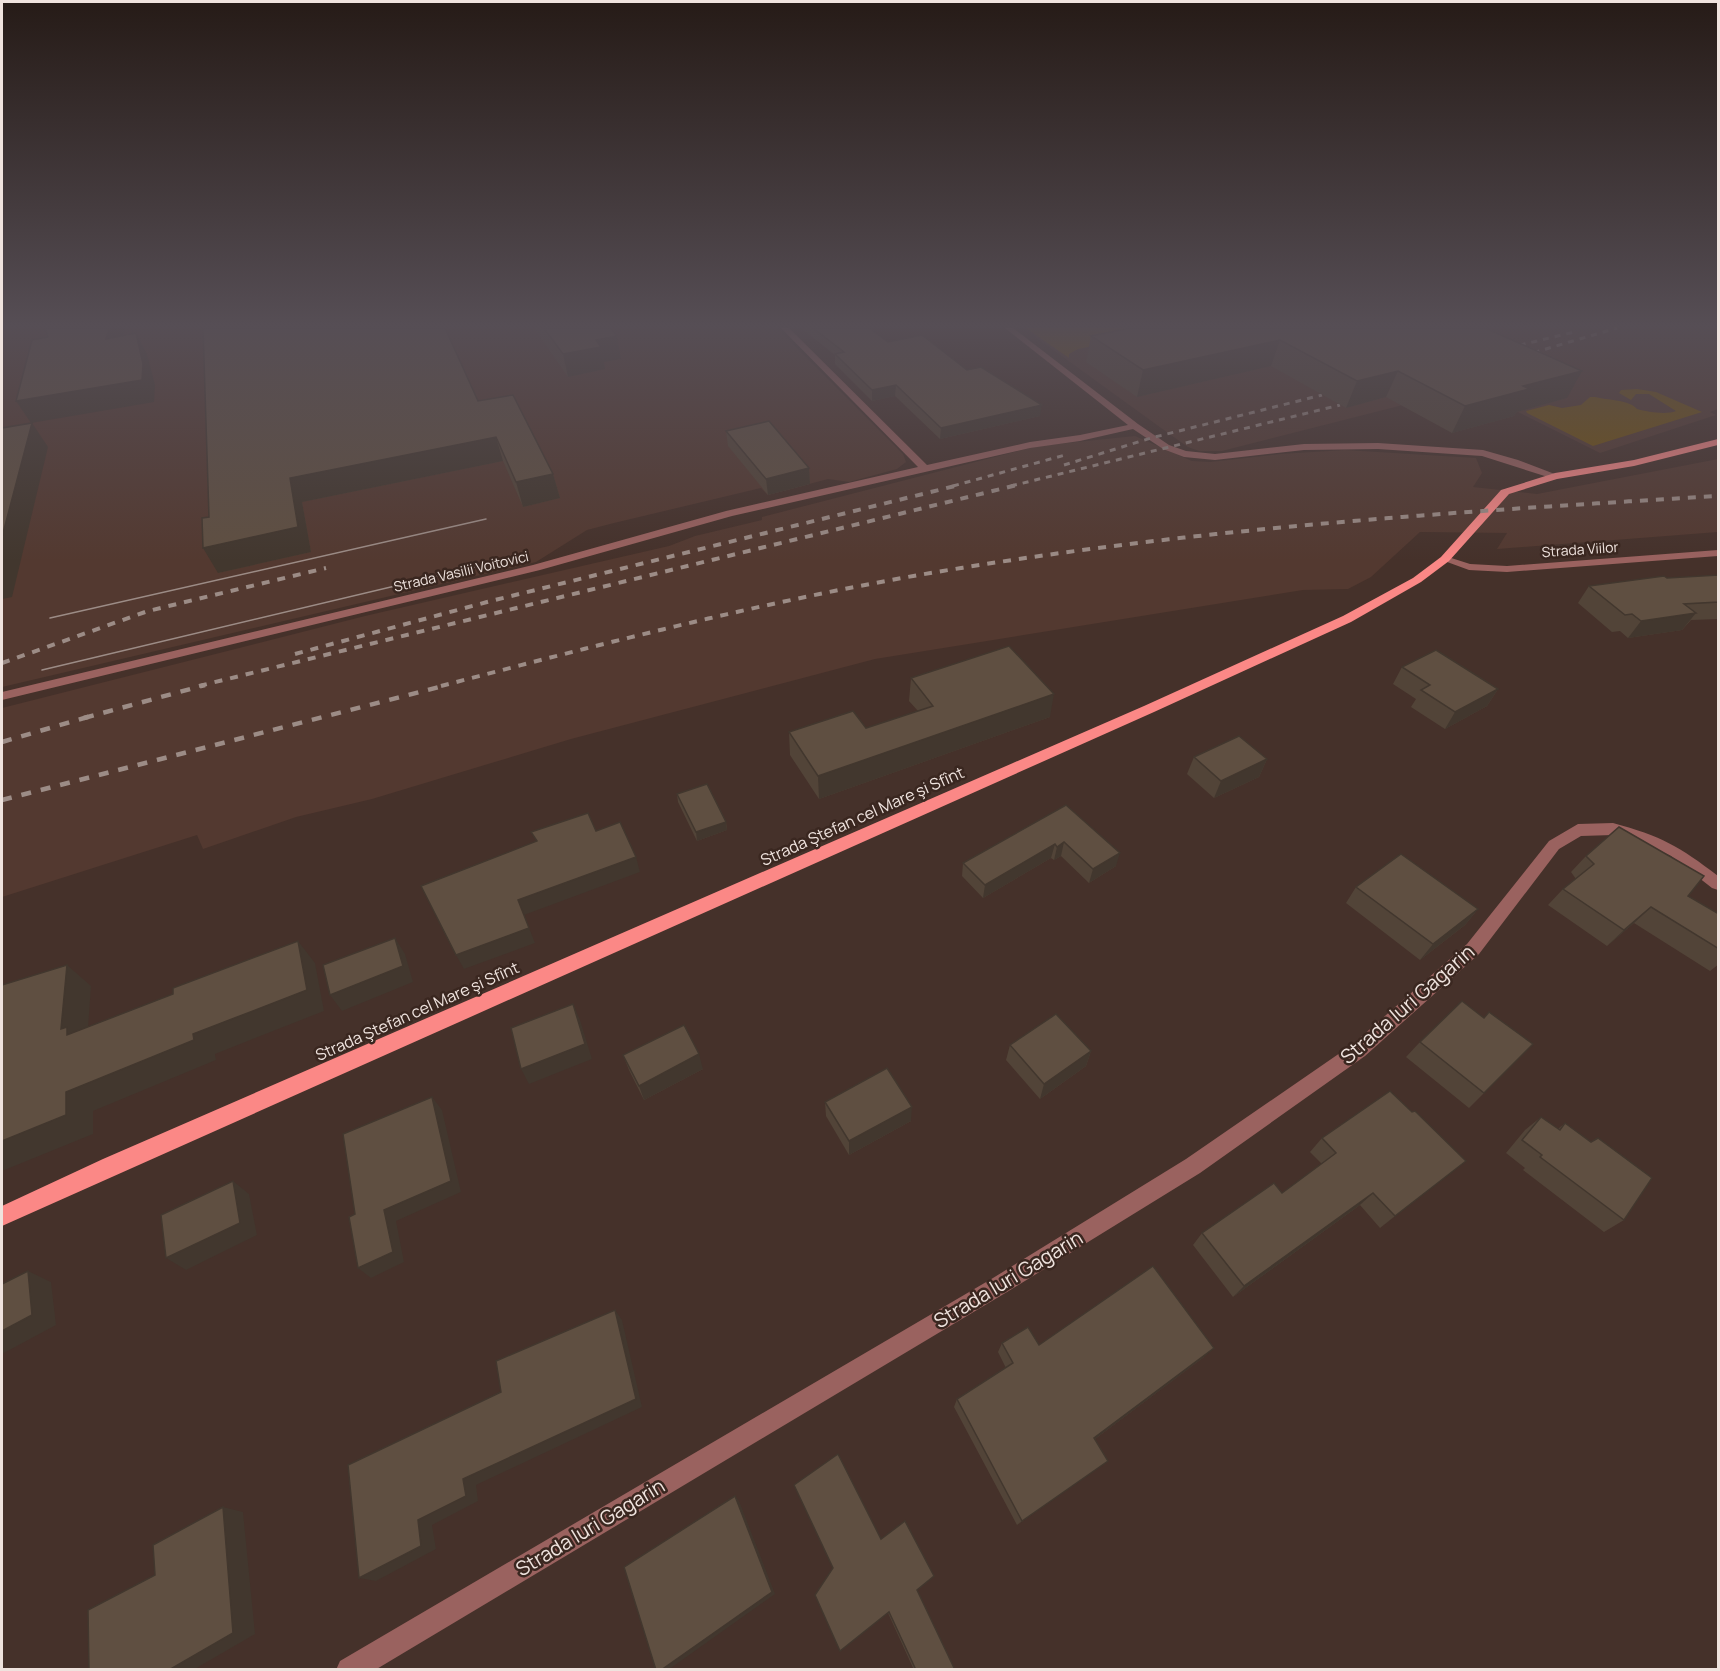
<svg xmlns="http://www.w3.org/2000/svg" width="1720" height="1671" viewBox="0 0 1720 1671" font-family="Manrope,sans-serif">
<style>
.built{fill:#533930}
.green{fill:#72510c}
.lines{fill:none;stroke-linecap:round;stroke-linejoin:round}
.minor{fill:#9a625f;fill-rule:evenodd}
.primary{fill:#fb8886;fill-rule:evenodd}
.tram{stroke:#9c8c86;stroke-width:1.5}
.rail-far2{stroke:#9c8c86;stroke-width:3;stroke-dasharray:6 6;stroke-linecap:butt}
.rail-far1{stroke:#9c8c86;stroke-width:4;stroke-dasharray:8 8;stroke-linecap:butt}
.rail{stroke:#9c8c86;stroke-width:4.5;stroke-dasharray:10 10;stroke-linecap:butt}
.wall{fill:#524438}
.shaded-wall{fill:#42372e}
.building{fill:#5f4f41;stroke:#42372e;stroke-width:1.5}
.labels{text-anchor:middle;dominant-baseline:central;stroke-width:5;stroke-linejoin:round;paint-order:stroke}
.far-street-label{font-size:14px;fill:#efe3de;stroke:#3a2720}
.street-label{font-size:16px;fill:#efe3de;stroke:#3a2720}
.near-street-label{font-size:20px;fill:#efe3de;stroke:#3a2720}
</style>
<rect width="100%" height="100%" fill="#45312a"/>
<!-- built -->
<g class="built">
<path d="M 2,328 L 777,328 L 903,454 L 906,462 L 897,469 L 849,482 L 828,479 L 768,495 L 761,488 L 614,523 L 587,530 L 536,562 L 2,687 Z"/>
<path d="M 1023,328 L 1718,328 L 1718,409 L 1710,412 L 1716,415 L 1600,453 L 1470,388 L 1222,451 L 1199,451 L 1188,447 L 1168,433 Z"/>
<path d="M 1135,436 L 1192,461 L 1210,462 L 1280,454 L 1345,450 L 1476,458 L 1482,473 L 1473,487 L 1537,494 L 1718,459 L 1718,532 L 1497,549 L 1507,533 L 1420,532 L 1371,577 L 1348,589 L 1303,590 L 875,659 L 571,739 L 372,799 L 296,817 L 203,849 L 197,835 L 2,897 L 2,708 L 365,616 L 669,546 L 695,536 L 762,520 L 762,517 L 1037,446 Z"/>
</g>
<!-- green -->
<g class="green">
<path d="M 1026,328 L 1182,328 L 1078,349 L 1069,354 L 1069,358 Z"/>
<path d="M 1637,389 L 1656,392 L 1702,412 L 1593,446 L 1527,413 L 1526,411 L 1549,405 L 1562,408 L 1581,405 L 1590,397 L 1595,397 C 1607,400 1630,400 1637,409 C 1648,412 1666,415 1676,411 L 1649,394 L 1636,394 L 1631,400 L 1619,393 L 1621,390 Z"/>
</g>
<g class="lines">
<!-- minor -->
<g class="minor">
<path d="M 781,328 L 789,328 L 927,465 L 1030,442 L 1080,435 L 1128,425 L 1005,328 L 1013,328 L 1138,424 L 1169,445 L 1186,451 L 1215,454 L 1304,444 L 1378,443 L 1483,450 L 1518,460 L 1560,476 L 1551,478 L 1482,456 L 1378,449 L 1304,450 L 1215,460 L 1184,457 L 1163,449 L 1133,429 L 1080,441 L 1030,448 L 732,516 L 540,570 L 2,700 L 2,692 L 533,565 L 726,511 L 918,467 Z"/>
<path d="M 1718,550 L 1718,556 L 1507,572 L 1469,570 L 1439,559 L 1445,556 L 1470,564 L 1507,566 Z"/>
<path d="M 1613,823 C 1661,836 1679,846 1718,876 L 1718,890 L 1712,888 L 1671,856 L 1643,843 L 1613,835 L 1581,836 L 1559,849 L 1479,954 L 1365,1056 L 1200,1173 L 1007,1292 L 375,1670 L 336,1670 L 340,1661 L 993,1278 L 1186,1159 L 1353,1044 L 1467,944 L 1549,841 L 1578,824 Z"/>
</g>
<!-- primary -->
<path class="primary" d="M 1718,439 L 1718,445 L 1634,466 L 1557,479 L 1509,494 L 1449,561 L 1421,582 L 1351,622 L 1154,712 L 2,1226 L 2,1206 L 103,1159 L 1144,706 L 1343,616 L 1413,578 L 1441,557 L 1501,490 L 1555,473 L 1634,460 Z"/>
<!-- tram -->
<g class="tram">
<path d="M 50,618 L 486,519"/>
<path d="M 42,670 L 496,562"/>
</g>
<!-- rail-far2 -->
<g class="rail-far2">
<path d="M 1508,348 L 1578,331"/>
<path d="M 1522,356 L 1617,328"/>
<path d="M 1064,465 L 1151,438 L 1322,395"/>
<path d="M 953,486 L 1065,455"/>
<path d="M 1011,486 L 1340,405"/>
</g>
<!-- rail-far1 -->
<g class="rail-far1">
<path d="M 295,654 L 487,602 L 959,485"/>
<path d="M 2,663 L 148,611 L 326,568"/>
<path d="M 199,686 L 1017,485"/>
<path d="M 441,686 C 613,641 785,596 961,568 C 1212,527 1465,511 1718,496"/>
</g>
<!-- rail -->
<g class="rail">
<path d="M 84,718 L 205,685"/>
<path d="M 2,742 L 91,716"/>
<path d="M 2,800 L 447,685"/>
</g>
</g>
<!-- wall -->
<g class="wall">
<path d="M 534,328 L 610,328 L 621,359 L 604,362 L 605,369 L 568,377 Z"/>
<path d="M 801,328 L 869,328 L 888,342 L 967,370 L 1040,416 L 940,439 L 895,396 L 872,401 L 835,364 L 835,355 Z"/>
<path d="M 1485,328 L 1567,398 L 1517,412 L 1514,416 L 1452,433 L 1386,397 L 1346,408 L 1271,366 L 1137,397 L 1086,362 L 1091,336 Z"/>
<path d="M 478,401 L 553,474 L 560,498 L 523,507 L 503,461 L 302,502 L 311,552 L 218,573 L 209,517 Z"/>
<path d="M 726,431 L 809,468 L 810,484 L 768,495 L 728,446 Z"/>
<path d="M 1719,575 L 1719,619 L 1691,620 L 1682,630 L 1628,638 L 1620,631 L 1612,632 L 1578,603 L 1589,586 L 1667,578 Z"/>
<path d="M 1402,667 L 1498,689 L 1487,706 L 1445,729 L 1411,707 L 1416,699 L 1393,684 Z"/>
<path d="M 911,678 L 1050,717 L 819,799 L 790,755 L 789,732 L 866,728 L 918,711 L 909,701 Z"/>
<path d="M 1194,757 L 1267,759 L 1259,777 L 1214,798 L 1187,774 Z"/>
<path d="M 677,794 L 726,822 L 727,830 L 697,841 L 678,802 Z"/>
<path d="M 1066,805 L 1116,866 L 1089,883 L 1061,856 L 1054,860 L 1051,858 L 983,898 L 962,876 L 963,863 Z"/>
<path d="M 1586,856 L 1688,896 L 1719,914 L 1719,964 L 1710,971 L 1634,923 L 1607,946 L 1548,905 L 1563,889 L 1576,879 L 1571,872 Z"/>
<path d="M 1356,887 L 1478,909 L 1465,925 L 1420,960 L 1346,903 Z"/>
<path d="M 1484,1017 L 1484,1093 L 1469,1108 L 1406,1057 L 1420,1042 Z"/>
<path d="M 1010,1045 L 1091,1051 L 1086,1066 L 1040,1099 L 1006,1060 Z"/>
<path d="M 623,1055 L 703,1069 L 644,1100 L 629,1070 Z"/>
<path d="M 825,1102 L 911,1121 L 849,1155 L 826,1116 Z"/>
<path d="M 1412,1112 L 1466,1161 L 1380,1228 L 1360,1205 L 1233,1297 L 1193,1245 L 1202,1233 L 1282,1193 L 1322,1164 L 1310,1152 L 1322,1138 Z"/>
<path d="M 1541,1117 L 1558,1129 L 1565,1123 L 1624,1220 L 1604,1232 L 1523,1170 L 1525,1168 L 1506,1153 L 1525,1130 Z"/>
<path d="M 1002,1343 L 1039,1345 L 1204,1357 L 1095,1439 L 1108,1461 L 1017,1525 L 954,1407 L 957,1399 L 1006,1368 L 998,1352 Z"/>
<path d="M 794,1485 L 881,1539 L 934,1576 L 917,1590 L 955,1670 L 914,1670 L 888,1613 L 840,1651 L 833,1568 Z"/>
</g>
<!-- shaded-wall -->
<g class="shaded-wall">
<path d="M 109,328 L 125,328 L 119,360 L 106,339 Z"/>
<path d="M 136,333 L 147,354 L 155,385 L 154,402 L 31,423 L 16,401 Z"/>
<path d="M 617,336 L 621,359 L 604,362 L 605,369 L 568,377 L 563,354 L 596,340 Z"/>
<path d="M 1280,340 L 1271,366 L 1137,397 L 1143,370 Z"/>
<path d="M 1398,371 L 1386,397 L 1346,408 L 1357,381 Z"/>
<path d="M 1582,371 L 1567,398 L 1517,412 L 1514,416 L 1452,433 L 1465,406 L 1523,386 Z"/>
<path d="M 896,385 L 895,396 L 872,401 L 872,390 Z"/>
<path d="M 1042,405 L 1040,416 L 940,439 L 941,428 Z"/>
<path d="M 32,423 L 48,447 L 12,597 L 2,599 L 2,537 Z"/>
<path d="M 496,437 L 503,461 L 302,502 L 311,552 L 218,573 L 203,548 L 290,478 Z"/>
<path d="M 809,468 L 810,484 L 768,495 L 766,479 Z"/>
<path d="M 553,474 L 560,498 L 523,507 L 516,482 Z"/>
<path d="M 1696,613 L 1682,630 L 1628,638 L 1641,621 Z"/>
<path d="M 1498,689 L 1487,706 L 1445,729 L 1455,712 Z"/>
<path d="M 1054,694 L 1050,717 L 819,799 L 818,776 Z"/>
<path d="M 1267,759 L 1259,777 L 1214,798 L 1221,781 Z"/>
<path d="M 726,822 L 727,830 L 697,841 L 696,832 Z"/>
<path d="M 1064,842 L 1061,856 L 1054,860 L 1057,847 Z"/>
<path d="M 1055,844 L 1051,858 L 983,898 L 985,885 Z"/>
<path d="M 1120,853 L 1116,866 L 1089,883 L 1093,869 Z"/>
<path d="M 636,857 L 640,872 L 524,915 L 535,943 L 464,969 L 456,955 L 518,900 Z"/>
<path d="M 1651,907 L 1634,923 L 1607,946 L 1624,930 Z"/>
<path d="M 1478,909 L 1465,925 L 1420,960 L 1433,944 Z"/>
<path d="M 395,938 L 405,954 L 413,982 L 342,1011 L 330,995 Z"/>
<path d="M 298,941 L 315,963 L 324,1011 L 215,1054 L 216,1060 L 93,1111 L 93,1134 L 2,1171 L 2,1141 L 66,1092 L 193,1034 Z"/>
<path d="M 67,965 L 91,986 L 87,1043 L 67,1035 L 61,1029 Z"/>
<path d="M 573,1004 L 580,1020 L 592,1059 L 529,1084 L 521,1069 Z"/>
<path d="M 1091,1051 L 1086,1066 L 1040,1099 L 1044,1084 Z"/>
<path d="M 699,1054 L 703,1069 L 644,1100 L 639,1086 Z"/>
<path d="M 432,1097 L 442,1110 L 461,1192 L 396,1221 L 404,1262 L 371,1278 L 358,1268 L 384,1210 Z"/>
<path d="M 912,1107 L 911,1121 L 849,1155 L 849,1141 Z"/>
<path d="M 1466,1161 L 1450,1174 L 1380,1228 L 1395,1216 Z"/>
<path d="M 233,1181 L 249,1194 L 257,1235 L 186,1270 L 166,1258 Z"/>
<path d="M 1373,1193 L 1360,1205 L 1233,1297 L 1244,1286 Z"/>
<path d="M 28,1271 L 51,1282 L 56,1325 L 2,1354 L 2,1331 Z"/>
<path d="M 615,1310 L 622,1320 L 642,1407 L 476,1485 L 478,1501 L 432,1525 L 436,1549 L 376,1581 L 359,1578 L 418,1520 L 463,1479 Z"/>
<path d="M 1214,1348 L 1204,1357 L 1087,1445 L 1094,1438 Z"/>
<path d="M 1108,1461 L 1100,1467 L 1017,1525 L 1022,1521 Z"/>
<path d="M 735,1496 L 739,1501 L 775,1594 L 668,1670 L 661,1670 Z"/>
<path d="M 223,1507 L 243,1512 L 255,1634 L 193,1670 L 169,1670 Z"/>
</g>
<!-- building -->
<g class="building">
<path d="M 45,328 L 109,328 L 106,339 L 136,333 L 143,364 L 142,380 L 16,401 L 32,340 L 48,337 Z"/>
<path d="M 203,328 L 445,328 L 478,401 L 513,395 L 553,474 L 516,482 L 496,437 L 290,478 L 298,527 L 203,548 L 202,518 L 209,517 Z"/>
<path d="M 544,328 L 610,328 L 617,336 L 596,340 L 601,347 L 563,354 Z"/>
<path d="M 813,328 L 869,328 L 888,342 L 922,335 L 967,370 L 981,367 L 1042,405 L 941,428 L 896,385 L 872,390 L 835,354 L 844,352 Z"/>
<path d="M 1131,328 L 1485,328 L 1582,371 L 1523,386 L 1529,389 L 1465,406 L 1398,371 L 1357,381 L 1280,340 L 1143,370 L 1091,336 Z"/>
<path d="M 769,421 L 809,468 L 766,479 L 726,431 Z"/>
<path d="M 32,423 L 2,537 L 2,428 Z"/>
<path d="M 1719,575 L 1719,602 L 1684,604 L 1696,613 L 1641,621 L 1632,614 L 1625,615 L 1589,586 L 1664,576 L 1667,578 Z"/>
<path d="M 1009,646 L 1054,694 L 818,776 L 789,732 L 853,711 L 866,728 L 933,706 L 911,678 Z"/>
<path d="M 1436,650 L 1498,689 L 1455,712 L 1421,690 L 1430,685 L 1402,667 Z"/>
<path d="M 1239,736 L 1267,759 L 1221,781 L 1194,757 Z"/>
<path d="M 707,784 L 726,822 L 696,832 L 677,794 Z"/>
<path d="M 1066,805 L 1120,853 L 1093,869 L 1064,842 L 1057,847 L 1055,844 L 985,885 L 963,863 Z"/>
<path d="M 588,813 L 596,831 L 620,822 L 636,857 L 518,900 L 529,928 L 456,955 L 421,886 L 537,841 L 531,832 Z"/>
<path d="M 1619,827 L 1704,876 L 1688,896 L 1719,914 L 1719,949 L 1651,907 L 1624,930 L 1563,889 L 1594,864 L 1586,856 Z"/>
<path d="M 1401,854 L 1478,909 L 1433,944 L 1356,887 Z"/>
<path d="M 395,938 L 403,966 L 330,995 L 323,965 Z"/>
<path d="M 298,941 L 307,990 L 193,1034 L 194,1040 L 66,1092 L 66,1115 L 2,1141 L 2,985 L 67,965 L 61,1029 L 67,1027 L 67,1035 L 173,994 L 173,988 Z"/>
<path d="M 1462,1001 L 1484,1018 L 1489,1012 L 1533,1044 L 1484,1093 L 1420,1042 Z"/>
<path d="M 573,1004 L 585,1044 L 521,1069 L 511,1028 Z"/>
<path d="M 1056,1014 L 1091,1051 L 1044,1084 L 1010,1045 Z"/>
<path d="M 684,1025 L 699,1054 L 639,1086 L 623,1055 Z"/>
<path d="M 887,1068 L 912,1107 L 849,1141 L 825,1102 Z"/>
<path d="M 1390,1091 L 1412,1112 L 1415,1111 L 1466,1161 L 1395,1216 L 1373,1193 L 1244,1286 L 1202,1233 L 1274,1183 L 1282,1193 L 1336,1153 L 1322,1138 Z"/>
<path d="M 432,1097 L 451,1181 L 384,1210 L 393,1252 L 358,1268 L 349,1217 L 355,1214 L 343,1134 Z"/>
<path d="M 1541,1117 L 1560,1130 L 1565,1123 L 1591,1142 L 1598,1138 L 1652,1178 L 1624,1220 L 1540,1157 L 1542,1155 L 1522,1140 Z"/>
<path d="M 233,1181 L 240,1223 L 166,1258 L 161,1215 Z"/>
<path d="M 1153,1266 L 1214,1348 L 1094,1438 L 1108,1461 L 1022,1521 L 957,1399 L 1013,1363 L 1002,1343 L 1028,1327 L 1039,1345 Z"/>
<path d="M 28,1271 L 32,1315 L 2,1331 L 2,1284 Z"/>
<path d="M 615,1310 L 636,1399 L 463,1479 L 466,1496 L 418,1520 L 421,1546 L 359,1578 L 348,1465 L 501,1392 L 496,1361 Z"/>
<path d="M 838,1454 L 881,1539 L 905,1521 L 934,1576 L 917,1590 L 955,1670 L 916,1670 L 889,1612 L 840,1651 L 815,1595 L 833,1568 L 794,1485 Z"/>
<path d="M 735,1496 L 772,1592 L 661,1670 L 656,1670 L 624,1567 Z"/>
<path d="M 223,1507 L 233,1633 L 169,1670 L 89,1670 L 88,1610 L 155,1575 L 153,1545 Z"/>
</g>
<!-- sky -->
<linearGradient id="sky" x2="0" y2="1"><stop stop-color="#261b17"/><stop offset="0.58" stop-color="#564e55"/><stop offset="1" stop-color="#564e55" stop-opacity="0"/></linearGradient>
<rect width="1720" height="561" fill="url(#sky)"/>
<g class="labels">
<!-- far-street labels -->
<g class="far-street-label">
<text transform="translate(1580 549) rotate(-4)">Strada Viilor</text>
<text transform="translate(461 571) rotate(-13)">Strada Vasilii Voitovici</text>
</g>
<!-- street labels -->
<g class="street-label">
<text transform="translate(862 816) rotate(-24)">Strada Ştefan cel Mare şi Sfînt</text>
<text transform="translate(417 1011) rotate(-24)">Strada Ştefan cel Mare şi Sfînt</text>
</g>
<!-- near-street labels -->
<g class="near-street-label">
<text transform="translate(1407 1004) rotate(-41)">Strada Iuri Gagarin</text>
<text transform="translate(1008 1279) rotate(-31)">Strada Iuri Gagarin</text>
<text transform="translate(590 1527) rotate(-31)">Strada Iuri Gagarin</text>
</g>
</g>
<!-- border -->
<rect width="1720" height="1671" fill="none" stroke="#efe3de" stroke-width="6"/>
</svg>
